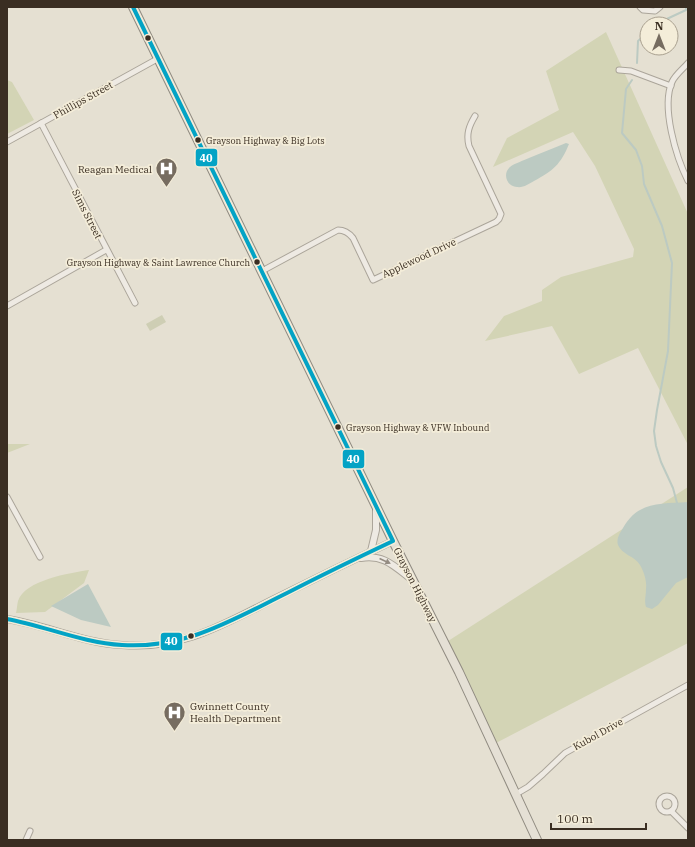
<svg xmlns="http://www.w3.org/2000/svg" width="695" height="847" viewBox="0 0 695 847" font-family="'IBM Plex Serif',serif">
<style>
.green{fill:#d3d4b5}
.cemetery{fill:#ceceb4}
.water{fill:#bccac2}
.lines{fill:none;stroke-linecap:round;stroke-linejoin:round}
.stream{stroke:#bccac2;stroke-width:2}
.minor-casing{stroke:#aba59a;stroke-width:7}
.tertiary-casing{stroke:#aba59a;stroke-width:8}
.primary-casing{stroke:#908b81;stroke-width:10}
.minor{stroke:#eeeae3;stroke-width:5}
.tertiary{stroke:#eeeae3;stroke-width:6}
.primary{stroke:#e5e0d5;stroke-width:8}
.bus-1-casing{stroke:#f4edd9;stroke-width:7}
.bus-1{stroke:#03a3c5;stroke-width:4}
.oneway{fill:#948c82}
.bus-dot{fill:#3a2e22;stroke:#f4edd9;stroke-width:1.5}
.labels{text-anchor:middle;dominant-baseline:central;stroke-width:3.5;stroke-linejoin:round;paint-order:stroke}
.bus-label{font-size:9px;fill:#3a2e22;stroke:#f4edd9;text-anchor:start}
.street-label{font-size:10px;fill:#3a2e22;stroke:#f4edd9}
.poi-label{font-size:10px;fill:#3a2e22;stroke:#f4edd9;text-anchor:end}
.line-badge{stroke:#f4edd9;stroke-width:1.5}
.badge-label{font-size:11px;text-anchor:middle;font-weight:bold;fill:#fff}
</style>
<rect width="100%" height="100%" fill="#e5e0d2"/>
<!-- green -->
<g class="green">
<path d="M 606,32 L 688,214 L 688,445 L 638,348 L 579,374 L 552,326 L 485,341 L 504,316 L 542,301 L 542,290 L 561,277 L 633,257 L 634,249 L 595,166 L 573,132 L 493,167 L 507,138 L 559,110 L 546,71 Z"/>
<path d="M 7,80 L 12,82 L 34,120 L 7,134 Z"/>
<path d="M 7,444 L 30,444 L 7,453 Z"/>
<path d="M 688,487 L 688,643 L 492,745 L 445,643 Z"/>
<path d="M 89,570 L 84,583 L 45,612 L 16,613 C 17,609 17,605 18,601 C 25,580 70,573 89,570 Z"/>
</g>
<!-- cemetery -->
<path class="cemetery" d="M 162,315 L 166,322 L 150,331 L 146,324 Z"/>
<!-- water -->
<g class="water">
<path d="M 566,143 L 569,144 C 561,164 553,171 534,181 C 529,184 523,188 517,187 C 507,187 502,174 510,167 C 515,163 523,161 529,158 C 541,153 554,148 566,143 Z"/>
<path d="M 688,502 L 688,577 L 676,583 L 658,605 L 652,609 L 646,607 C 644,601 646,596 646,589 C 647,581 644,572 640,565 C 635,556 622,555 618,545 C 616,539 620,533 623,528 C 638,501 661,504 688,502 Z"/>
<path d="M 88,584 L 111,627 L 81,620 L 51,606 Z"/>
</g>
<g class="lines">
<!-- stream -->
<g class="stream">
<path d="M 656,24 L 686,10 L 686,7"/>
<path d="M 637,63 L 638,41 L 647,33"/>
<path d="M 632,80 L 626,89 L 622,133 L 636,150 L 642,166 L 644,184 L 662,226 L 672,263 L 668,351 L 657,410 L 654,431 L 656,446 L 661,462 L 673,488 L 677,503"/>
</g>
<defs>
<g id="minor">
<path d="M 640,7 L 643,10 L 655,11 L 660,7"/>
<path d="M 688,63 C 683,69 675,75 672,82 C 661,107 676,157 688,181"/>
<path d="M 619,70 L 631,71 L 671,86"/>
<path d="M 41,123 L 135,303"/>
<path d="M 7,142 L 159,58"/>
<path d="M 262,271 L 338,230 C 345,230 349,233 353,238 L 373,280 L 496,222 L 499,219 L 501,214 L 469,146 C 466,134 469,126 475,116"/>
<path d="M 7,306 L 106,250"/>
<path d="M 7,497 L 40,557"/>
<path d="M 516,794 L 528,787 L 543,774 L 565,753 L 688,685"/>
<circle cx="667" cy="804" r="8"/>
<path d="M 671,811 L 688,828"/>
<path d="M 26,840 L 30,831"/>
</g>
<g id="tertiary">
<path d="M 371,551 L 376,530 L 376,508"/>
<path d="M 361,558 C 383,554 394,566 411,579"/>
<path d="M 7,619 C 46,625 83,643 122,645 C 185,650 225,623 278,597 C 316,578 355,559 393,541"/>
</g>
<path id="primary" d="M 133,7 L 393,541 L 459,672 L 537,840"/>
</defs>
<!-- minor casing -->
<use href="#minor" class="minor-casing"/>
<!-- tertiary casing -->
<use href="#tertiary" class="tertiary-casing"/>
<!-- primary casing -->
<use href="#primary" class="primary-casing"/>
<!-- minor -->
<use href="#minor" class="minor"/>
<!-- tertiary -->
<use href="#tertiary" class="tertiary"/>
<!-- primary -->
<use href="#primary" class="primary"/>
<defs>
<path id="bus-1" d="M 7,619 C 45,626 83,643 122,645 C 186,649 232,620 287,593 C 322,575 357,558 393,541 L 133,7"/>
</defs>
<!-- bus-1 casing -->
<use href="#bus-1" class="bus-1-casing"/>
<!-- bus-1 -->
<use href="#bus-1" class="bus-1"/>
</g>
<!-- one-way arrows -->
<defs><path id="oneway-solid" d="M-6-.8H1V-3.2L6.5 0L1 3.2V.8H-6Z"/></defs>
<use class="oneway" href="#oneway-solid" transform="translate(385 561) rotate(25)"/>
<!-- icons -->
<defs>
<symbol id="hospital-pin" viewBox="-11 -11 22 30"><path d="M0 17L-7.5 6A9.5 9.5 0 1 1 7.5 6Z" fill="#766c60" stroke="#f4edd9"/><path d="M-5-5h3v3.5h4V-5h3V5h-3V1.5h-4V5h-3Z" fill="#fff"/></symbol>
</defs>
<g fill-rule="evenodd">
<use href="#hospital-pin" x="154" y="156" width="25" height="34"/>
<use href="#hospital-pin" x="162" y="700" width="25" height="34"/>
</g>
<!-- markers -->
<g class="bus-dot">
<circle cx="148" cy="38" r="3.5"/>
<circle cx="198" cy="140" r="3.5"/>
<circle cx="257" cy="262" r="3.5"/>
<circle cx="338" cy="427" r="3.5"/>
<circle cx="191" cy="636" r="3.5"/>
</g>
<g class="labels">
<!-- bus labels -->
<g class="bus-label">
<text x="206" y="140">Grayson Highway &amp; Big Lots</text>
<text x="250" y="262" text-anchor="end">Grayson Highway &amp; Saint Lawrence Church</text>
<text x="346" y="427">Grayson Highway &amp; VFW Inbound</text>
</g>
<!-- street labels -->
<g class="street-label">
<text transform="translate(83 100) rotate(-29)">Phillips Street</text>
<text transform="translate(87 214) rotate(63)">Sims Street</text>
<text transform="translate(419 258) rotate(-25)">Applewood Drive</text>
<text transform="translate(415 585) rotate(63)">Grayson Highway</text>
<text transform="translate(598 734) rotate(-29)">Kubol Drive</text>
</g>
<!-- poi labels -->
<g class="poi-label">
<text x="152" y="169">Reagan Medical</text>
<text x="190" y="706" text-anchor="start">Gwinnett County<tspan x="190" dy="12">Health Department</tspan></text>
</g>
</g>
<g class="line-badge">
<rect x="195" y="148" width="23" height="19" rx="4" fill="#03a3c5"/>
<rect x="342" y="449" width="23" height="20" rx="4" fill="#03a3c5"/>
<rect x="160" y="632" width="23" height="19" rx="4" fill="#03a3c5"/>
</g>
<g class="badge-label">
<text x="206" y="162">40</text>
<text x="353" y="463">40</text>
<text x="171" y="645">40</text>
</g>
<!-- border -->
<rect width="695" height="847" fill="none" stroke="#3a2e22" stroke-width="16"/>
<!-- north arrow -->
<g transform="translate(659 36)"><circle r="19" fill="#f4edd9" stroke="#aaa190"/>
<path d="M0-3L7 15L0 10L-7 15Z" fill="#766c60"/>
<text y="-6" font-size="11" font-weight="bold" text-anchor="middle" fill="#3a2e22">N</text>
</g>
<!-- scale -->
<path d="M551 823v6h95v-6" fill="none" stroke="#3a2e22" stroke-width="2"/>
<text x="557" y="823" font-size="12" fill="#3a2e22" stroke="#f4edd9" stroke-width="3" paint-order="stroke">100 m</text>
</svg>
